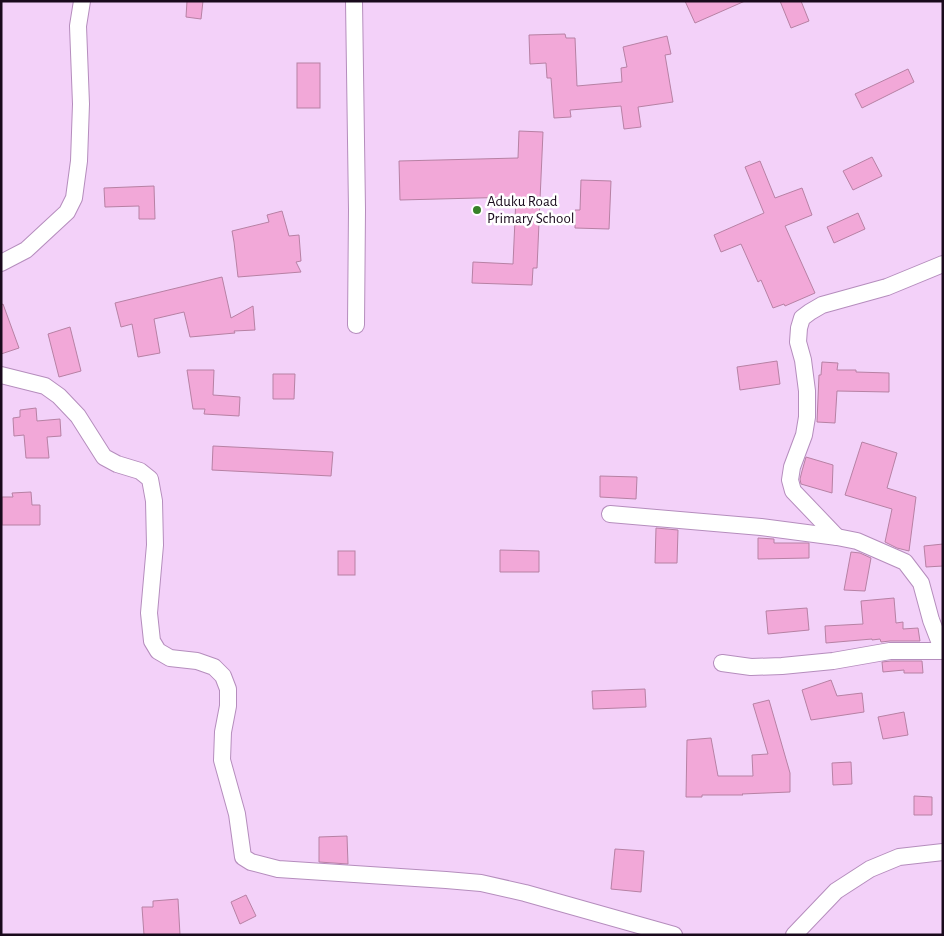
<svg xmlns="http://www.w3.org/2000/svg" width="944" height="936" viewBox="0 0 944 936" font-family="'Alegreya Sans',sans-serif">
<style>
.building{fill:#f2a8d8;stroke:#b781a4}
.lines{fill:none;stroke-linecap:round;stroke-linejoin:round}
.minor-casing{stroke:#b58dbd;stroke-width:18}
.minor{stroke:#fff;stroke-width:16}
.poi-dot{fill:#368128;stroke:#fff;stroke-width:2}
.labels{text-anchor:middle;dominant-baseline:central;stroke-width:5;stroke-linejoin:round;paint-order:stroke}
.poi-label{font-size:15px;fill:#190a1c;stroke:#fff;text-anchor:start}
</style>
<rect width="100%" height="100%" fill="#f3d1f9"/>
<!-- building -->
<g class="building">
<path d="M 187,1 L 203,1 L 201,19 L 186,17 Z"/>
<path d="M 685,1 L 745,1 L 695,23 Z"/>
<path d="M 780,1 L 801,1 L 809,21 L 791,28 Z"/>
<path d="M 565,34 L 566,38 L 575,38 L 577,86 L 622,82 L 621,68 L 627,67 L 623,47 L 667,36 L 671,54 L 665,55 L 673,102 L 638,107 L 641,127 L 624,129 L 621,106 L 570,110 L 571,117 L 554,118 L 551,78 L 547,78 L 546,63 L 530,64 L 529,35 Z"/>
<rect x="297" y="63" width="23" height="45"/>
<path d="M 908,69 L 914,82 L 862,108 L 855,94 Z"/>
<path d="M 519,131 L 543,132 L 537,268 L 533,268 L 532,285 L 472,283 L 473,262 L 513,264 L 516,197 L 400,200 L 399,161 L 518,158 Z"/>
<path d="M 872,157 L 882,176 L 853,190 L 843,171 Z"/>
<path d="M 760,161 L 775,198 L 802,188 L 812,215 L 785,226 L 815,293 L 785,306 L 784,304 L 773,308 L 761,280 L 758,282 L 741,244 L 721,252 L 714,235 L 764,213 L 745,167 Z"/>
<path d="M 581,180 L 611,181 L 609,229 L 575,228 L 575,210 L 580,210 Z"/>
<path d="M 154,186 L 155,219 L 139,219 L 139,206 L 105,207 L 104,188 Z"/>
<path d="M 282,211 L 289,236 L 299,235 L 301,261 L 296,262 L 301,272 L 238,277 L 234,242 L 232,231 L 269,222 L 267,215 Z"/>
<path d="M 858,213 L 865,229 L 834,243 L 827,227 Z"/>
<path d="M 222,277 L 231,318 L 253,306 L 255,330 L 234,331 L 235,333 L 190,337 L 184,312 L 154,319 L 160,353 L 138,357 L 132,324 L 121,327 L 115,303 Z"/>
<path d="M 3,304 L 19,348 L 1,354 L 1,305 Z"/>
<path d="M 70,327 L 81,371 L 59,377 L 48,334 Z"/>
<path d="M 777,361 L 780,384 L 740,390 L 737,367 Z"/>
<path d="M 822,362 L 838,363 L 837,370 L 856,370 L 856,372 L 889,373 L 889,392 L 837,391 L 835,423 L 817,422 L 819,375 L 821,375 Z"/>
<path d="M 187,370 L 214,370 L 213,395 L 240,397 L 239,416 L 204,414 L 205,409 L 193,409 Z"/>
<path d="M 273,374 L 295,374 L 294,399 L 273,399 Z"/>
<path d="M 36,408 L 37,421 L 60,419 L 61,436 L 47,437 L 49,458 L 26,458 L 24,435 L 14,436 L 13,418 L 20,417 L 20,410 Z"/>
<path d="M 862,442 L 897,453 L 887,488 L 916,497 L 909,551 L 897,548 L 885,542 L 892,509 L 845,495 Z"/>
<path d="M 213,446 L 333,452 L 331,476 L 212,470 Z"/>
<path d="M 806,457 L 833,465 L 832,493 L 801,484 L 800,479 L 802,471 Z"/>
<path d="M 600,476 L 637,477 L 636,499 L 600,497 Z"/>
<path d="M 31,492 L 32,505 L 40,505 L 40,525 L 2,525 L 2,497 L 13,497 L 12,493 Z"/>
<path d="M 656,528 L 678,530 L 677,563 L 655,563 Z"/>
<path d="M 758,538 L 774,539 L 774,543 L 809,543 L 809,558 L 758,559 Z"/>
<path d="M 943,544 L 943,566 L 926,567 L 924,546 Z"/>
<path d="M 500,550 L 539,551 L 539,572 L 500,572 Z"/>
<rect x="338" y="551" width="17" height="24"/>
<path d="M 851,552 L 860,553 L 871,558 L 865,591 L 844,590 Z"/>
<path d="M 894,598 L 896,623 L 903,622 L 903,629 L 918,628 L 920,641 L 890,641 L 881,642 L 880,639 L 872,640 L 872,639 L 826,643 L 825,626 L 863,624 L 861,601 Z"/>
<path d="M 807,608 L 809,630 L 768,634 L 766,611 Z"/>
<path d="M 891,661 L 922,661 L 923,673 L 904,673 L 904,670 L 883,672 L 882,662 Z"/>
<path d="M 831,680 L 837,696 L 862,693 L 864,712 L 811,720 L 802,690 Z"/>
<path d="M 645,689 L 646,707 L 593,709 L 592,691 Z"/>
<path d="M 769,700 L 790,773 L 790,792 L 742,794 L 743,795 L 702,795 L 702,797 L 686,797 L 687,740 L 711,738 L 718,776 L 753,776 L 752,755 L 768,754 L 753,704 Z"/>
<path d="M 904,712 L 908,735 L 883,739 L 878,717 Z"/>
<path d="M 851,762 L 852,784 L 833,785 L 832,763 Z"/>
<path d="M 914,796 L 932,797 L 932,815 L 914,815 Z"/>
<path d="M 347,836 L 348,864 L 319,862 L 319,837 Z"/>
<path d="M 615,849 L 644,851 L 641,892 L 611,889 Z"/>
<path d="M 246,895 L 256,916 L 240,924 L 231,902 Z"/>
<path d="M 178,899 L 180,935 L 144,935 L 142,907 L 153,907 L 153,901 Z"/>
</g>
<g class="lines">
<defs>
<g id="minor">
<path d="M 354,1 L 357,210 L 356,325"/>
<path d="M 1,263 L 26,250 L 67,212 L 74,198 L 79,161 L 81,104 L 78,26 L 82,1"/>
<path d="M 1,375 L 45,386 L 59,396 L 78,416 L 104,457 L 117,464 L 140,471 L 150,479 L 154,501 L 155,545 L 149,613 L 152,641 L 158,651 L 170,658 L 197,661 L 214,667 L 223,676 L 228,689 L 228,706 L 223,732 L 222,760 L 237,814 L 243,857 L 251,862 L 278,869 L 446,880 L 481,883 L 525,893 L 674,935"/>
<path d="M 610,514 L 761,527 L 837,537 L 857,541 L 905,562 L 921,583 L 931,620 L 943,651"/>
<path d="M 837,537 L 793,491 L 790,480 L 792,467 L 804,435 L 807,417 L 807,391 L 803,360 L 798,342 L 799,328 L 802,318 L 810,312 L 822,305 L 887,287 L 943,264"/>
<path d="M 722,663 L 751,667 L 782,666 L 833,661 L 890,651 L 942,651"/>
<path d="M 794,935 L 836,891 L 870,869 L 899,857 L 943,852"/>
</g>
</defs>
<!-- minor casing -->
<use href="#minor" class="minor-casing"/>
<!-- minor -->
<use href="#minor" class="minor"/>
</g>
<!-- markers -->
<circle class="poi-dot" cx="477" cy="210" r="5"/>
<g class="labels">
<!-- poi labels -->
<g class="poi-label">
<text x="487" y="201">Aduku Road<tspan x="487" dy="17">Primary School</tspan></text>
</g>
</g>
<!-- border -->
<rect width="944" height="936" fill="none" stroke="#190a1c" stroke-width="5"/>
</svg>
